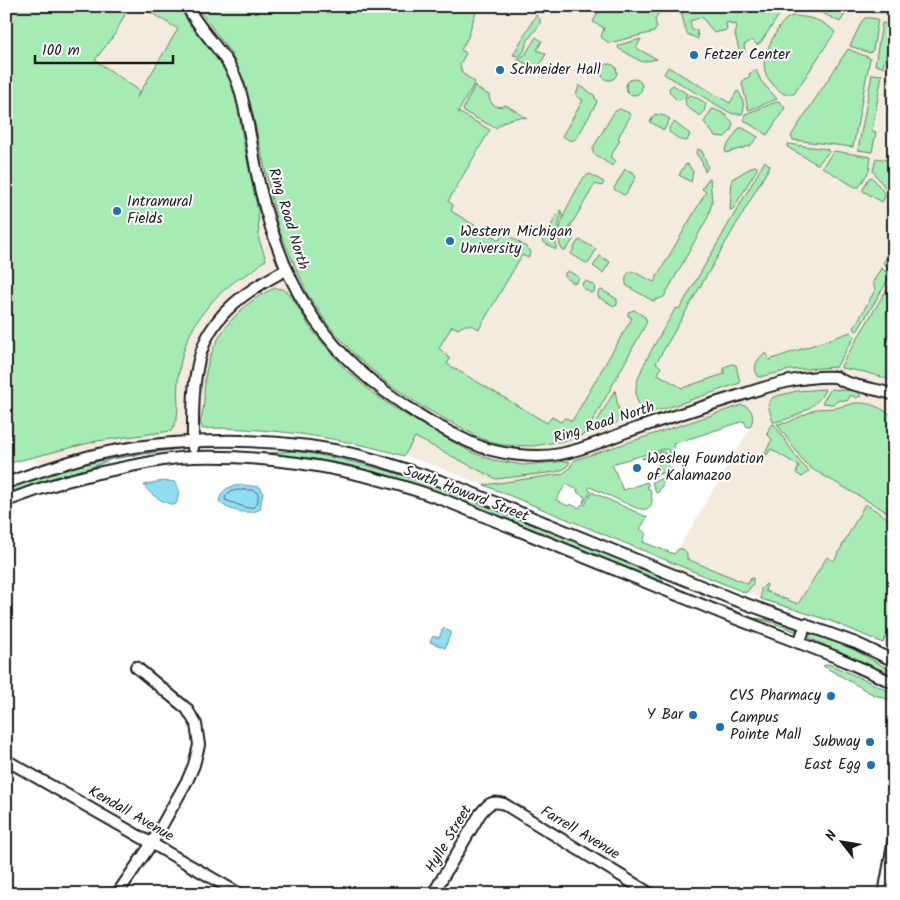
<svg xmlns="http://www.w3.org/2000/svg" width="900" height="900" viewBox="0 0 900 900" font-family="Kalam,sans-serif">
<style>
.built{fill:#f3ebdd}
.green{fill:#a6eab4;stroke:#618368}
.water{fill:#91def2;stroke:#62909c}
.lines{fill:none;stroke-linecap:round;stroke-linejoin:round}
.shore{stroke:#4b6a72;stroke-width:1}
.minor-casing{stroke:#1c1c1c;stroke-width:14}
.minor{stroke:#fff;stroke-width:10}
.poi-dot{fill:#1f6fb2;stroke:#fff;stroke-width:2}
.labels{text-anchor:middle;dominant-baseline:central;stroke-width:4;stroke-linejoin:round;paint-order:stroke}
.poi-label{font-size:15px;fill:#1c1c1c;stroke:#fff;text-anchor:start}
.street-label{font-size:15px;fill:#1c1c1c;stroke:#fff}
</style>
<rect width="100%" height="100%" fill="#fff"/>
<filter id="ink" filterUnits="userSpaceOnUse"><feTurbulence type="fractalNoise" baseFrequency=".02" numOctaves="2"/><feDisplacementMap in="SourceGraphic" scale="10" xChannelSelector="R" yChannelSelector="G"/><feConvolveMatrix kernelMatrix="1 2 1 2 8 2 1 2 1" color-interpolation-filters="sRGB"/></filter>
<g filter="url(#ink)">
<!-- built -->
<path class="built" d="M 47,6 L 894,6 L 894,648 L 843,627 L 669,565 L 750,428 L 751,426 L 747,427 L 744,420 L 732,408 L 604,450 L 558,481 L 541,509 L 436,466 L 404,455 L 351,442 L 294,433 L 212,428 L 176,438 L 134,442 L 38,464 L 6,445 L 6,73 Z"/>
<!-- green -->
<g class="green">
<path d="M 6,6 L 129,6 L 115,34 L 95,60 L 140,91 L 136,99 L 178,29 L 143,8 L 145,6 L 180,6 L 189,24 L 218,58 L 235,90 L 244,145 L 258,211 L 259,240 L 266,259 L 265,261 L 263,261 C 257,270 244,275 235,281 C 216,295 201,312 190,334 C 183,349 179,366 178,382 C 176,401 182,414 171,431 L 97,441 L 6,464 Z"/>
<path d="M 196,6 L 207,6 L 211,11 L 213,12 L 220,6 L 479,6 L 474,17 L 468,37 L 461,50 L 466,53 L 460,64 L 462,73 L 475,82 L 458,112 L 490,130 L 448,201 L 453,205 L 451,211 L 499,240 L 503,234 L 506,234 L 528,248 L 531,252 L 528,258 L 522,255 L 479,329 C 470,324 466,323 458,329 L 452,326 L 439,348 L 450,359 L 447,364 L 547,423 L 552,417 L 561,422 L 564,418 L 566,418 L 572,421 L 632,318 L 628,316 L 628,312 L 634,310 L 645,317 L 647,322 L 590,426 L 585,434 L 569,440 L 533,446 L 501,445 L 482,439 L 423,407 L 386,382 L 357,357 L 328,325 L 308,295 L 278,228 L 252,111 L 237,65 L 230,52 Z"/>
<path d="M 599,6 L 658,6 L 659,12 L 655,20 L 657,27 L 654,32 L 609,43 L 601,37 L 604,28 L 593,22 L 600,9 Z"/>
<path d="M 674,6 L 790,6 L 779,15 L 761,42 L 757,45 L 752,40 L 744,45 L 745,52 L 740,54 L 735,34 L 737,28 L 736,24 L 731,25 L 730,22 L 726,23 L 727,30 L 714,33 L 702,17 L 690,21 L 692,30 L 697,30 L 698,39 L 687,34 L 681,12 Z"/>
<path d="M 809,6 L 847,6 L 843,12 L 845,14 L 840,22 Z"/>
<path d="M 536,15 L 540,19 L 540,24 L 528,40 L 523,53 L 519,56 L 513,55 Z"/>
<path d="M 793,16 C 810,17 823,20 835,32 L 794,94 L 784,94 C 759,76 760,61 774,36 C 779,27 783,19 793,16 Z"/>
<path d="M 870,18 L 878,19 L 873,50 L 870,53 L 850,46 L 862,21 L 865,18 Z"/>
<path d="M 882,23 L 884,23 C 894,35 886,53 883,67 L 875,65 Z"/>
<path d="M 536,37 L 542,41 L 537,50 L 546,54 L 537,70 L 517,59 L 525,55 Z"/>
<path d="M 641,39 L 636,48 L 657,59 L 642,62 L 618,48 L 619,45 Z"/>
<path d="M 848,49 L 870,58 L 853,147 L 793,140 L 791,136 Z"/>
<circle cx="609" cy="72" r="8"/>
<path d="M 668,67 L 730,103 L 737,91 L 739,92 C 742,98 746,107 742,114 L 733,114 L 729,112 L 664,74 Z"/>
<path d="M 756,70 L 761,81 L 777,99 L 749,110 L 748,109 L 742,83 L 744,79 L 750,77 L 749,74 Z"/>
<path d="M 872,74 L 882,75 L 872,131 L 876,132 L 872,152 L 858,150 Z"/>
<circle cx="634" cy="87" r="8"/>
<path d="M 475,85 L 476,88 L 489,95 C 489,105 497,109 506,105 L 527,118 C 514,116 505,120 496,128 L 464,112 L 463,109 Z"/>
<path d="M 579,85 L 594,95 L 597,102 L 577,138 L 571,141 L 562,136 L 583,100 L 576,96 Z"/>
<path d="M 673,85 L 687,94 L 685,98 L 677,100 L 670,93 L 669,88 Z"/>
<path d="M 691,95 L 706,103 L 704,112 L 700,116 L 687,107 L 685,101 L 688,96 Z"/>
<path d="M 779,101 L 785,108 L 767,135 L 745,121 L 744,119 L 745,114 Z"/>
<path d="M 620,109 L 629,113 L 630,117 L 618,138 L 620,140 L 610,157 L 616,161 L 612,166 L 593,153 L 593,148 L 614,112 Z"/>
<path d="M 712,109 C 721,111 727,115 733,123 L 731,131 L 725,137 L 715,136 L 704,122 Z"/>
<path d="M 655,114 L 665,116 L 670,119 L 664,130 L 650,122 Z"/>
<path d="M 674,122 L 690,134 L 687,141 L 681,140 L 669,132 L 669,128 Z"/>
<path d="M 739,128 L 743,128 L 758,137 L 750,146 L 726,153 L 725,149 Z"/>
<path d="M 788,144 L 827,149 L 829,152 L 818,164 L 817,164 L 787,147 Z"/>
<path d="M 698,149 L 702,151 L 708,167 L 705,172 L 702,162 L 696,153 Z"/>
<path d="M 834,151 L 871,157 L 869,171 L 859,187 L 855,187 L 822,167 Z"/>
<path d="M 876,158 L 894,161 L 894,200 L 873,171 Z"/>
<path d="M 765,161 L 770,166 L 656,363 L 661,367 L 658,374 L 682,388 L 724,374 L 724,367 L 732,364 L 736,365 L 740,383 L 667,408 L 646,413 C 639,407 635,398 636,389 C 636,372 666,326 675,309 L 680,308 L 683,303 Z"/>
<path d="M 688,164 L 693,172 L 691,182 L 679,175 L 685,165 Z"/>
<path d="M 754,166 L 757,167 L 757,169 L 733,209 L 730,210 L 732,179 Z"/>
<path d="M 625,169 L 634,173 L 636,177 L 626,194 L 624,195 L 615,190 L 614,188 Z"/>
<path d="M 590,174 L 604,182 L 602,186 L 595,184 L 567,232 L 573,236 L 573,240 L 566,250 L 562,250 C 551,229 574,195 584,177 Z"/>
<path d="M 872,177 L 886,195 L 882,202 L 863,191 L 864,187 L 869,178 Z"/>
<path d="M 710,178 L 712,202 L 708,217 L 664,297 L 653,301 L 627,286 C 624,280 626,273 632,271 L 654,282 L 706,192 L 702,189 L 708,179 Z"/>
<path d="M 560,210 L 562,212 L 556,235 L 556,250 L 542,241 Z"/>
<path d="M 580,240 L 596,249 L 589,263 L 586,263 L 571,254 L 577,242 Z"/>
<path d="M 894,245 L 894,271 L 883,263 Z"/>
<path d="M 600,256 L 610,262 L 603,273 L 593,266 Z"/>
<path d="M 881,268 L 891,275 L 858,330 L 856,331 L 854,328 L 875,290 L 873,282 Z"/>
<path d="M 568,271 L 579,277 L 577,282 L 574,283 L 565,277 L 565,273 Z"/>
<path d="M 894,277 L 894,381 L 865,372 L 841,368 L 841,366 Z"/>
<path d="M 586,281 L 595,286 L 594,292 L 591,293 L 582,287 L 583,282 Z"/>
<path d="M 275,288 L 283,289 L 290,294 L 311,329 L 345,369 L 370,391 L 394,408 L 471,452 L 493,460 L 523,465 L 569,461 L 569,464 L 564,469 L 556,472 L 496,479 L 415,437 L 404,456 C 357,442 310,434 261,430 C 242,429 222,427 203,429 L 200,422 C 206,406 203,388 206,372 C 213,335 241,302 275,288 Z"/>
<path d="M 602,290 L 617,299 L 617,305 L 614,306 L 598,297 L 598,292 Z"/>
<path d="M 851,332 L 855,336 L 836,367 L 790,370 L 759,377 C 752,369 756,360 764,354 L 767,354 L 769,360 Z"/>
<path d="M 825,389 C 820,406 790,421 773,422 L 768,405 L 773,397 L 797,391 Z"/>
<path d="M 831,389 L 857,391 L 861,396 L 856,398 L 851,395 L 847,401 L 839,400 L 833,404 L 822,403 Z"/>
<path d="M 615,390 C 616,394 616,398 617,402 C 620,416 624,422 607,427 C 603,429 600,430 595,430 L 594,427 Z"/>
<path d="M 855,403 C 871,402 880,408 894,416 L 894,516 L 812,469 L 804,462 L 777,424 L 787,423 L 816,409 L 836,408 Z"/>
<path d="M 742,405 C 753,407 755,418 750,427 L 747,427 L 744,421 L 673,444 L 674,451 L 669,454 L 668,450 L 664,449 L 612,464 L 623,490 L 647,482 L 649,484 L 647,485 L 648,489 L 650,489 C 655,504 651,514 634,507 L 590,487 L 588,489 L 591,491 L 584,503 L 583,502 L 585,497 L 577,492 L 578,490 L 566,484 L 556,500 L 568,506 L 570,504 L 579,508 L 582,504 L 585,505 L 592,492 L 647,517 L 640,529 L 646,533 L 643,542 L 674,554 L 678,549 L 683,549 L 687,553 L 687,559 L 748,584 L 751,578 L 753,578 L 753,584 L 746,593 L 484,485 L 562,474 L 568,470 L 575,460 Z"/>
<path d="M 774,424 L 800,462 L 809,471 L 802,477 L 796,473 L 799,466 L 771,449 L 767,455 L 765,454 L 772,439 L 767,434 L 770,426 Z"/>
<path d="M 178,449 L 112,459 L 92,467 L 49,479 L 6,494 L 6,489 C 62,467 119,455 178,449 Z"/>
<path d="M 294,451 C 419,468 533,524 649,571 L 659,576 L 666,583 L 442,493 L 398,478 L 349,465 L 309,458 L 252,453 L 212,452 L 267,453 Z"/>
<path d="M 663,451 L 666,453 L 664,454 L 665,458 L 667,458 L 670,470 L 649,478 L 648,477 L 661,473 L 655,455 L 642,459 L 642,458 Z"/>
<path d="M 663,478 L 665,480 L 658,493 L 656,493 L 652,482 Z"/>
<path d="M 865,504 L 894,522 L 894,635 L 886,637 L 883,643 L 831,621 L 761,599 L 761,589 L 766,584 L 767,585 L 765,591 L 798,604 L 827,557 L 834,561 Z"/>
<path d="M 697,596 L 754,618 L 770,620 L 799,627 L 799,631 L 794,631 L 774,623 L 752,618 Z"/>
<path d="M 814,633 L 844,644 L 894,672 L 894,676 L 809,638 L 810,634 Z"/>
<path d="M 829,664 L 894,693 L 891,699 L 888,700 L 882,697 L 874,695 L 823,666 Z"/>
</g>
<!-- water -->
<g class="water">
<path d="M 167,481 L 175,482 L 179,489 L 177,502 L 175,505 C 165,504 148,494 144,485 L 157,482 Z"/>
<path d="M 244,485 L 260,487 L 263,492 L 260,509 C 251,516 226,511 219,501 C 222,487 231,486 244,485 Z"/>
<path d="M 443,628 L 451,632 L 445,648 L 430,642 L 433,636 L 439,638 Z"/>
</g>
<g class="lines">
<!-- shore -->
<path class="shore" d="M 244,490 L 252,490 L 258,493 L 258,501 L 254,507 L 247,508 L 225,500 C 226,490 236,490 244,490 Z"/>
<defs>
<g id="minor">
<path d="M 187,6 C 201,34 228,54 238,84 C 249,117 252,154 260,188 C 282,280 318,346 397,400 C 412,410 425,420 440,427 C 451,433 462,439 474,444 C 496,454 535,459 560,454 C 583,450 604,440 626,432 C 664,419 702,407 741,395 C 771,385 804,375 836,377 C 849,387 877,388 894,395"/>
<path d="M 193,448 C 192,354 196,316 286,270"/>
<path d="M 6,483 C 34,473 61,464 90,456 C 169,436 279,436 358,455 C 390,463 421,474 452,485 L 735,600 L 856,643 L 894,661"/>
<path d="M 6,501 C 47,485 88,474 131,466 C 151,462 174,457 195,457 C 280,455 364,471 444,500 L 729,616 L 836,657 L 894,683"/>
<path d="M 799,643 L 806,624"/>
<path d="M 6,760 L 240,894"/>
<path d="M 117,894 L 152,843 L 188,779 L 194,765 L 199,745 L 196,724 L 187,709 L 136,667"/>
<path d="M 433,894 L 480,814 C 488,804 491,800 504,804 L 651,894"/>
<path d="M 884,894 L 894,839"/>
</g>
</defs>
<!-- minor casing -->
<use href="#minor" class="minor-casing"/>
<!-- minor -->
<use href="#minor" class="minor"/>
</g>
</g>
<!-- markers -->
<g class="poi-dot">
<circle cx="694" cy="55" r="5"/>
<circle cx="500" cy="70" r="5"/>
<circle cx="117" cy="211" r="5"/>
<circle cx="450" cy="241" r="5"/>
<circle cx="637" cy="468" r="5"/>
<circle cx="831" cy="696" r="5"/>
<circle cx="693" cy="715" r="5"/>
<circle cx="720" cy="727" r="5"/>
<circle cx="870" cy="742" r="5"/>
<circle cx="871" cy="765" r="5"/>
</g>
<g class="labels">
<!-- poi labels -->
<g class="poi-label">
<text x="704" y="55">Fetzer Center</text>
<text x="510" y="70">Schneider Hall</text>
<text x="127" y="202">Intramural<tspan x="127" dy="17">Fields</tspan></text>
<text x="460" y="232">Western Michigan<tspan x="460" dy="17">University</tspan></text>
<text x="647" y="459">Wesley Foundation<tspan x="647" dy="17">of Kalamazoo</tspan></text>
<text x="821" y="696" text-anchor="end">CVS Pharmacy</text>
<text x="683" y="715" text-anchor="end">Y Bar</text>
<text x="730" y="718">Campus<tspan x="730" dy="17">Pointe Mall</tspan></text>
<text x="860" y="742" text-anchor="end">Subway</text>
<text x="861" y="765" text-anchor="end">East Egg</text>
</g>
<!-- street labels -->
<g class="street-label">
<text transform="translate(288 219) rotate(73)">Ring Road North</text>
<text transform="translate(604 423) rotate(-18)">Ring Road North</text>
<text transform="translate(466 494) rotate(21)">South Howard Street</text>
<text transform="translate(131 814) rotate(30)">Kendall Avenue</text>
<text transform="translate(580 833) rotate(31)">Farrell Avenue</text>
<text transform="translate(449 839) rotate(-59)">Hylle Street</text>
</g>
</g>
<!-- margin -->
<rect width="900" height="900" fill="none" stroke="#fff" stroke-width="25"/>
<rect x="12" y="12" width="875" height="875" fill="none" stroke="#1c1c1c" stroke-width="2" filter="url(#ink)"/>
<!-- north arrow -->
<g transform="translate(842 842) rotate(301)" stroke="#ffffff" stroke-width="4" paint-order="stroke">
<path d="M0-4L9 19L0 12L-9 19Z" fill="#1c1c1c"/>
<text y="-8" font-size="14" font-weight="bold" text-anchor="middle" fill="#1c1c1c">N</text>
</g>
<!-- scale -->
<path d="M35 55v8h138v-8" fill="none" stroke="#1c1c1c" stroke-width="2.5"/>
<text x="42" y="55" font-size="15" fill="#1c1c1c" stroke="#ffffff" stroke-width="4" paint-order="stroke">100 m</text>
</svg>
